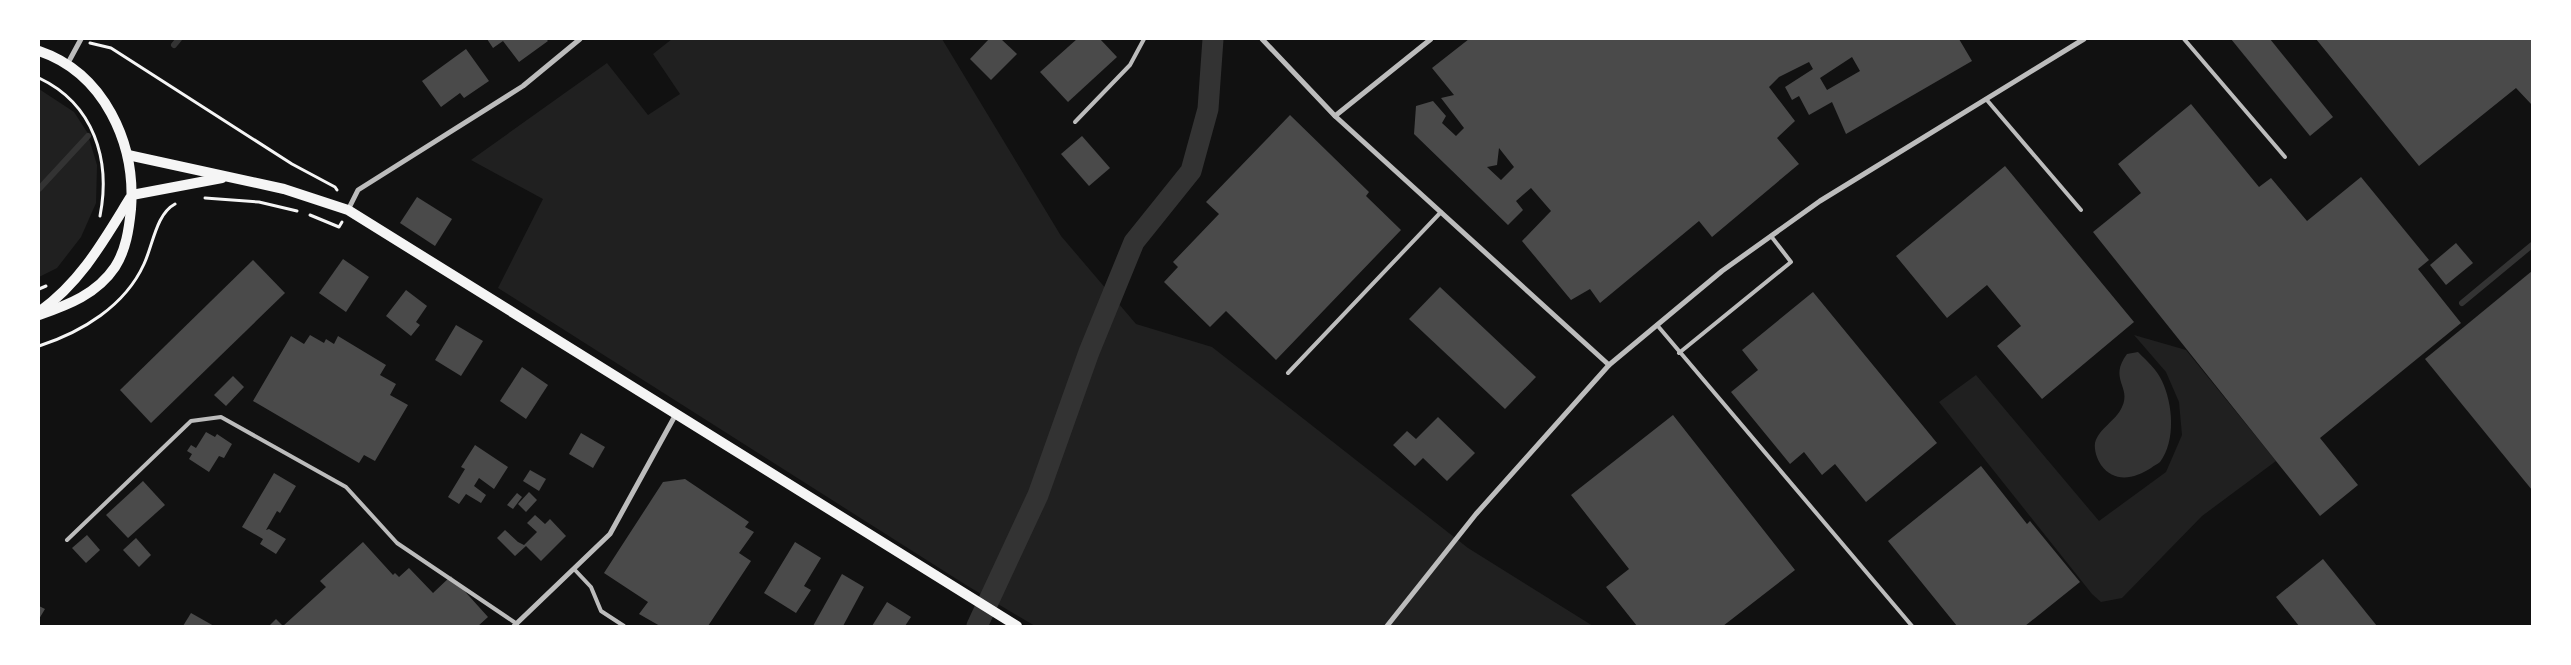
<svg xmlns="http://www.w3.org/2000/svg" width="2571" height="665" viewBox="0 0 2571 665" font-family="'Times New Roman',serif">
<style>
.green{fill:#202020}
.water{fill:#333}
.lines{fill:none;stroke-linecap:round;stroke-linejoin:round}
.stream{stroke:#333;stroke-width:6}
.canal{stroke:#333;stroke-width:21}
.building{fill:#4a4a4a;fill-rule:evenodd}
.path{stroke:#f5f5f5;stroke-width:3}
.service{stroke:#bcbcbc;stroke-width:4}
.minor{stroke:#bcbcbc;stroke-width:5}
.secondary{stroke:#f5f5f5;stroke-width:10}
</style>
<rect width="100%" height="100%" fill="#111"/>
<!-- green -->
<g class="green">
<path d="M 672,39 L 942,39 L 1061,236 L 1136,324 L 1212,347 L 1468,548 L 1593,626 L 1035,626 L 966,585 L 498,288 L 543,199 L 471,160 L 607,63 L 648,115 L 680,94 L 653,54 Z"/>
<path d="M 39,89 L 74,112 L 87,132 L 97,165 L 96,203 L 81,237 L 57,268 L 39,277 Z"/>
<path d="M 2134,335 L 2186,350 L 2276,461 L 2202,516 L 2122,598 L 2101,602 L 2092,594 L 1939,402 L 1976,375 L 2099,521 L 2166,472 L 2182,435 L 2179,402 L 2166,372 Z"/>
</g>
<!-- water -->
<path class="water" d="M 2138,352 C 2147,361 2157,370 2162,381 C 2173,404 2176,441 2160,462 C 2158,464 2153,466 2151,468 C 2134,479 2114,483 2101,465 C 2097,459 2094,450 2095,443 C 2099,428 2116,421 2122,407 C 2132,387 2108,379 2127,354 Z"/>
<g class="lines">
<!-- stream -->
<g class="stream">
<path d="M 174,45 L 179,39"/>
<path d="M 39,189 L 88,136"/>
<path d="M 2462,303 L 2532,245"/>
</g>
<!-- canal -->
<path class="canal" d="M 977,626 L 1038,495 L 1089,352 L 1134,242 L 1191,171 L 1208,109 L 1213,39"/>
</g>
<!-- building -->
<g class="building">
<path d="M 487,39 L 546,39 L 548,41 L 519,62 L 503,41 L 493,48 Z"/>
<path d="M 989,39 L 1001,39 L 1017,54 L 991,80 L 970,59 Z"/>
<path d="M 1077,39 L 1100,39 L 1117,57 L 1068,102 L 1040,72 Z"/>
<path d="M 1469,39 L 1959,39 L 1972,61 L 1846,134 L 1832,102 L 1809,115 L 1799,96 L 1792,100 L 1785,87 L 1813,69 L 1809,62 L 1779,77 L 1769,87 L 1795,121 L 1777,138 L 1799,164 L 1712,237 L 1699,221 L 1600,303 L 1590,289 L 1571,300 L 1522,241 L 1551,211 L 1531,188 L 1516,201 L 1523,210 L 1508,225 L 1414,134 L 1416,106 L 1433,101 L 1446,116 L 1442,123 L 1456,136 L 1464,128 L 1441,98 L 1454,95 L 1432,68 ZM 1852,57 L 1860,71 L 1827,90 L 1820,78 ZM 1499,148 L 1514,167 L 1501,180 L 1487,167 L 1497,165 Z"/>
<path d="M 2231,39 L 2270,39 L 2333,117 L 2310,136 Z"/>
<path d="M 2316,39 L 2532,39 L 2532,105 L 2516,88 L 2419,166 Z"/>
<path d="M 466,49 L 489,81 L 464,98 L 460,93 L 441,107 L 422,81 Z"/>
<path d="M 2191,104 L 2259,187 L 2271,178 L 2307,221 L 2361,177 L 2429,260 L 2418,269 L 2461,323 L 2320,438 L 2358,485 L 2320,516 L 2093,232 L 2141,193 L 2118,164 Z"/>
<path d="M 1290,115 L 1369,192 L 1366,196 L 1401,230 L 1276,360 L 1226,311 L 1210,327 L 1164,282 L 1178,267 L 1173,262 L 1219,214 L 1206,202 Z"/>
<path d="M 1082,136 L 1110,168 L 1089,186 L 1061,154 Z"/>
<path d="M 2005,166 L 2134,322 L 2042,399 L 1997,346 L 2021,326 L 1987,285 L 1947,318 L 1896,256 Z"/>
<path d="M 417,197 L 452,219 L 435,246 L 400,223 Z"/>
<path d="M 2456,243 L 2473,263 L 2446,285 L 2430,265 Z"/>
<path d="M 343,259 L 369,277 L 346,312 L 319,293 Z"/>
<path d="M 253,260 L 285,293 L 151,423 L 120,390 Z"/>
<path d="M 2532,271 L 2532,490 L 2425,359 Z"/>
<path d="M 1440,287 L 1536,377 L 1505,409 L 1409,319 Z"/>
<path d="M 406,290 L 427,306 L 416,322 L 420,325 L 411,336 L 386,316 Z"/>
<path d="M 1813,292 L 1937,443 L 1866,502 L 1835,464 L 1822,475 L 1804,452 L 1790,464 L 1731,392 L 1758,370 L 1742,350 Z"/>
<path d="M 456,325 L 483,341 L 461,376 L 435,360 Z"/>
<path d="M 310,335 L 324,343 L 326,339 L 334,344 L 338,336 L 386,365 L 380,375 L 396,384 L 390,395 L 408,405 L 375,461 L 364,455 L 359,463 L 253,401 L 291,336 L 304,344 Z"/>
<path d="M 522,367 L 548,385 L 526,419 L 500,401 Z"/>
<path d="M 233,376 L 244,387 L 226,406 L 214,395 Z"/>
<path d="M 1673,415 L 1795,570 L 1723,626 L 1637,626 L 1606,587 L 1629,569 L 1571,495 Z"/>
<path d="M 1438,417 L 1475,453 L 1447,481 L 1423,458 L 1415,466 L 1393,445 L 1407,431 L 1416,439 Z"/>
<path d="M 206,432 L 215,437 L 217,434 L 232,444 L 224,458 L 219,456 L 209,472 L 189,459 L 192,454 L 187,451 L 191,445 L 196,448 Z"/>
<path d="M 581,433 L 605,447 L 593,468 L 569,454 Z"/>
<path d="M 475,445 L 508,467 L 494,489 L 479,478 L 474,486 L 486,495 L 481,503 L 466,494 L 459,504 L 448,497 L 465,469 L 461,467 Z"/>
<path d="M 1981,466 L 2027,524 L 2030,521 L 2080,582 L 2025,626 L 1957,626 L 1888,541 Z"/>
<path d="M 530,470 L 546,479 L 539,491 L 523,481 Z"/>
<path d="M 274,473 L 296,486 L 280,513 L 277,511 L 266,530 L 269,529 L 286,539 L 276,554 L 260,544 L 263,539 L 242,527 Z"/>
<path d="M 685,479 L 749,522 L 745,527 L 754,532 L 739,553 L 751,561 L 708,626 L 660,626 L 639,614 L 648,602 L 604,573 L 663,482 Z"/>
<path d="M 143,481 L 165,505 L 128,538 L 106,515 Z"/>
<path d="M 529,492 L 537,500 L 526,512 L 518,504 Z"/>
<path d="M 517,493 L 522,497 L 513,509 L 507,505 Z"/>
<path d="M 535,515 L 545,524 L 550,519 L 566,536 L 541,561 L 526,546 L 515,556 L 497,538 L 505,530 L 518,542 L 524,545 L 537,532 L 527,523 Z"/>
<path d="M 87,535 L 100,550 L 86,563 L 72,548 Z"/>
<path d="M 136,538 L 151,555 L 139,567 L 123,550 Z"/>
<path d="M 363,542 L 393,575 L 395,573 L 399,577 L 409,568 L 433,593 L 451,576 L 488,617 L 478,626 L 283,626 L 326,587 L 320,581 Z"/>
<path d="M 795,542 L 821,558 L 804,586 L 811,590 L 796,613 L 764,593 Z"/>
<path d="M 2323,559 L 2377,626 L 2299,626 L 2276,597 Z"/>
<path d="M 842,574 L 864,587 L 843,626 L 813,626 Z"/>
<path d="M 887,602 L 911,617 L 905,626 L 872,626 Z"/>
<path d="M 39,606 L 45,609 L 39,619 Z"/>
<path d="M 191,613 L 214,626 L 183,626 Z"/>
<path d="M 276,619 L 283,626 L 269,626 Z"/>
</g>
<g class="lines">
<!-- path -->
<g class="path">
<path d="M 90,43 L 111,48 L 292,164 L 335,187 L 337,190"/>
<path d="M 39,78 C 94,104 111,160 100,216"/>
<path d="M 205,198 L 259,202 L 297,211"/>
<path d="M 310,215 L 339,227 L 342,222"/>
<path d="M 39,289 L 46,286"/>
<path d="M 39,346 C 82,332 125,306 144,264 C 153,245 156,214 175,204"/>
</g>
<!-- service -->
<g class="service">
<path d="M 2184,39 L 2285,157"/>
<path d="M 1986,99 L 2081,210"/>
<path d="M 1075,122 L 1130,65 L 1144,39"/>
<path d="M 1657,325 L 1912,626"/>
<path d="M 1679,353 L 1791,262 L 1771,236"/>
<path d="M 1288,373 L 1441,212"/>
<path d="M 67,540 L 191,421 L 221,417 L 346,487 L 397,543 L 517,624"/>
<path d="M 574,569 L 591,587 L 601,611 L 624,626"/>
</g>
<!-- minor -->
<g class="minor">
<path d="M 1262,39 L 1335,116 L 1609,365"/>
<path d="M 68,63 L 81,39"/>
<path d="M 1335,116 L 1431,39"/>
<path d="M 348,210 L 358,190 L 523,86 L 580,39"/>
<path d="M 514,626 L 610,534 L 676,414"/>
<path d="M 1387,626 L 1476,514 L 1609,365 L 1722,271 L 1820,201 L 2084,39"/>
</g>
<!-- secondary -->
<g class="secondary">
<path d="M 39,51 C 104,73 136,143 131,209 C 129,229 126,250 115,267 C 97,294 68,305 39,315"/>
<path d="M 128,155 L 284,189 L 348,210 L 1017,626"/>
<path d="M 132,195 L 222,178"/>
<path d="M 40,311 C 81,282 104,240 130,198"/>
</g>
</g>
<!-- border -->
<rect width="2571" height="665" fill="none" stroke="#ffffff" stroke-width="80"/>
</svg>
